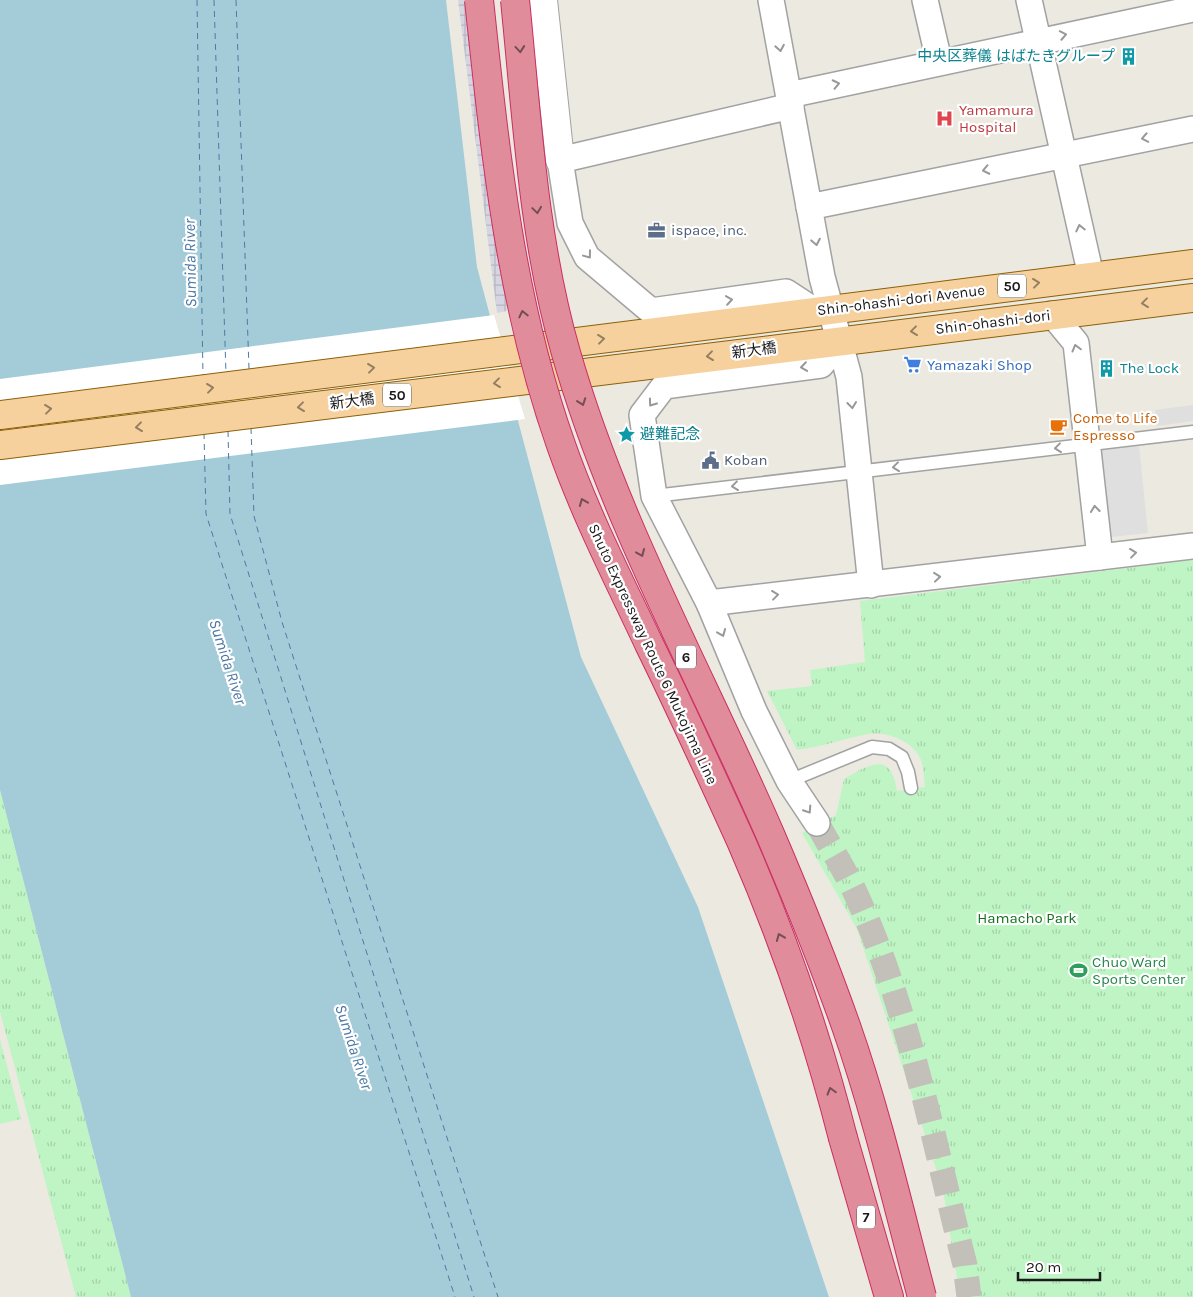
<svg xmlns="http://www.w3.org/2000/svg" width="1193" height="1297" viewBox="0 0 1193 1297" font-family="Karla,'Noto Sans JP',sans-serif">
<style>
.park{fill:url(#park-tufts)}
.parking{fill:#dfdfdf}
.plaza{fill:url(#plaza-grid)}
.water{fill:#a4ccd8}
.pier{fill:#fff}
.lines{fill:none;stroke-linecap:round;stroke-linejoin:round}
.ferry{stroke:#4e79a4;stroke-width:1;stroke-dasharray:6 5;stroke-linecap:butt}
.minor-tunnel{stroke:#c2c0b9;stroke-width:25;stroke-dasharray:25 12;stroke-linecap:butt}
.service-casing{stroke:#a2a2a2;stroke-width:15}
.minor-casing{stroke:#a2a2a2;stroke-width:28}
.tertiary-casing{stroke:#a2a2a2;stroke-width:30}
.primary-casing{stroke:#8a6009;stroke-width:30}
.motorway-casing{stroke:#cb2e62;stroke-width:30}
.service{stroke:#fff;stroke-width:12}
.minor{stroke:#fff;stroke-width:25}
.tertiary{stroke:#fff;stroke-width:28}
.primary{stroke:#f6d09d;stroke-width:28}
.motorway{stroke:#e08c9b;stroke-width:28}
.motorway-bridge-casing{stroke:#cb2e62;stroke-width:30;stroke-linecap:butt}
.motorway-bridge{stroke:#e08c9b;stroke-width:28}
.oneway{stroke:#989898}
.oneway2{stroke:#744e55}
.oneway3{stroke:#937f62}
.labels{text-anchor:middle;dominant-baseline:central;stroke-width:4.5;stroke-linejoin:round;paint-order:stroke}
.shield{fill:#fff;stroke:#5f5f5f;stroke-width:1}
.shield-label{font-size:14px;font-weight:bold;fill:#1b1b1b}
.culture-label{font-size:15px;fill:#0d838f;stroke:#fff;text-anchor:start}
.health-label{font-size:15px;fill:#be3a42;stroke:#fff;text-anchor:start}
.service-label{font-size:15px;fill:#4e5e75;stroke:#fff;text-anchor:start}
.street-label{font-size:15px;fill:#1b1b1b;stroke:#fff}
.shop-label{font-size:15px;fill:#366cbe;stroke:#fff;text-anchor:start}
.food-label{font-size:15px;fill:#c56008;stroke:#fff;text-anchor:start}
.park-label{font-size:15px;fill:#11711a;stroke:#fff}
.leisure-label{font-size:15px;fill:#27864d;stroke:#fff;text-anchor:start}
.water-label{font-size:16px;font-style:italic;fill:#4e79a4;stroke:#fff}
</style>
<defs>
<pattern id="park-tufts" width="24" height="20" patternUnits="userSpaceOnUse" patternTransform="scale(1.25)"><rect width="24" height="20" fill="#bff5c4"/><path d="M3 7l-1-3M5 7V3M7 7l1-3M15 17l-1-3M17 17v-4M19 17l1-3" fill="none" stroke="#a4d1a8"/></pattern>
<pattern id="plaza-grid" width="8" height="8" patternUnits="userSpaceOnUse" patternTransform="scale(1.25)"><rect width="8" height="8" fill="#d6d6e2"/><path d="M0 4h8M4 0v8" fill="none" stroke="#b7b7c1"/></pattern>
</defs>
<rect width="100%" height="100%" fill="#ece9e1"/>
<!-- park -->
<g class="park">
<path d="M 1193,560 L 1193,1297 L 960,1297 L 943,1190 L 857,929 L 802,833 L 836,815 L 844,779 C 869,765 891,750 897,791 L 925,787 C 924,780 924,768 921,760 C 914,742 888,731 869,734 C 845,738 822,747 797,750 L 767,691 L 812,686 L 810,670 L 865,662 L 860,601 Z"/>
<path d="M 0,790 L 131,1297 L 76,1297 L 0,1012 Z"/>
<path d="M 0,1039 L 21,1119 L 0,1124 Z"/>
</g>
<!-- parking -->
<g class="parking">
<path d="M 1193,405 L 1193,421 L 1157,426 L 1155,410 Z"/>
<path d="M 1139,446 L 1148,533 L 1111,537 L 1101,449 Z"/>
</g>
<!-- plaza -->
<path class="plaza" d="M 458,0 L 472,0 L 507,308 L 507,311 L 497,313 Z"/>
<!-- water -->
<path class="water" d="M 0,0 L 446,0 L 477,267 L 581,657 L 698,907 L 829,1297 L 131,1297 L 0,790 Z"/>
<!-- pier -->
<path class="pier" d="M 494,315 L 525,419 L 0,485 L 0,379 Z"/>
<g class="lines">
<!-- ferry -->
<g class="ferry">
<path d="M 197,0 L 203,377"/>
<path d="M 214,0 L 226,374"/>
<path d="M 236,0 L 249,369"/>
<path d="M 251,428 L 254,516 L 282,622 L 498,1297"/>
<path d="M 228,431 L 230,514 L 474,1297"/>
<path d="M 204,433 L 206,514 L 455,1297"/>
</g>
<!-- minor-tunnel -->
<path class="minor-tunnel" d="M 817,823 C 829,845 843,867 854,890 C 909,1007 933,1140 965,1265 L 969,1297"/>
<defs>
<g id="service">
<path d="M 654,496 L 1193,432"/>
<path d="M 789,781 L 872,747 L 889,749 L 902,757 L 908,772 L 911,788"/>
</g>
<g id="minor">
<path d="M 771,0 L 822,277 L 849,377 L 871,585"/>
<path d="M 925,0 L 939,61"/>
<path d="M 1029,0 L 1091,276"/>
<path d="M 789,95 L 1193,9"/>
<path d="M 791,106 L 560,160 L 570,223 L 587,257 L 651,311 L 786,292 L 815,311"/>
<path d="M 809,207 L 1193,129"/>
<path d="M 1052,314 L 1076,343 L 1100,557"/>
<path d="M 709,603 L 1193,546"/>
<path d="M 817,823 L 789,781 L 754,711 L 709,603 L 654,496 L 642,415 L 664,386 L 821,365 L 841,340"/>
</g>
<path id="tertiary" d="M 543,0 L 560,160"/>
<g id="primary">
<path d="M 0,415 L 1193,264"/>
<path d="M 0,445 L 1193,298"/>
</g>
<path id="motorway" d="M 843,1138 L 889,1297"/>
</defs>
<!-- service casing -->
<use href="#service" class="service-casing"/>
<!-- minor casing -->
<use href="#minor" class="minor-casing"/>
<!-- tertiary casing -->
<use href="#tertiary" class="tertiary-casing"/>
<!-- primary casing -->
<use href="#primary" class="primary-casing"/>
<!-- motorway casing -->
<use href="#motorway" class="motorway-casing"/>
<!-- service -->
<use href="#service" class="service"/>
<!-- minor -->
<use href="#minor" class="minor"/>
<!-- tertiary -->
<use href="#tertiary" class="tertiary"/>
<!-- primary -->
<use href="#primary" class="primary"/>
<!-- motorway -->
<use href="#motorway" class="motorway"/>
<defs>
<g id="motorway-bridge">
<path d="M 479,0 C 495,151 510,301 561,445 C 585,514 618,578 649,644 C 681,709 711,775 741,841 C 783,937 817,1036 843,1138"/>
<path d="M 515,0 C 527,118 533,239 566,353 C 614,521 701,675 770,834 C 797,897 823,961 846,1026 C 877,1114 898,1206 922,1297"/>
</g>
</defs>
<!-- motorway-bridge casing -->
<use href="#motorway-bridge" class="motorway-bridge-casing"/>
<!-- motorway-bridge -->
<use href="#motorway-bridge" class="motorway-bridge"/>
</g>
<!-- one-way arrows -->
<defs><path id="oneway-chevron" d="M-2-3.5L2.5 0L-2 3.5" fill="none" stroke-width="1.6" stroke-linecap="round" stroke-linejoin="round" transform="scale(1.25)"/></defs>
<g class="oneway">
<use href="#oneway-chevron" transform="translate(1063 35) rotate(-11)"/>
<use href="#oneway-chevron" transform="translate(780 48) rotate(80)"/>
<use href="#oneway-chevron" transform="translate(836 84) rotate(-12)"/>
<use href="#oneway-chevron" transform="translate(1145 138) rotate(169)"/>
<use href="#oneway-chevron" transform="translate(986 170) rotate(168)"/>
<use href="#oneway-chevron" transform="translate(1080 228) rotate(-103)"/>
<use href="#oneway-chevron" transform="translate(816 242) rotate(79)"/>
<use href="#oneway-chevron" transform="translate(588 255) rotate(53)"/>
<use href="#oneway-chevron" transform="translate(729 300) rotate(-8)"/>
<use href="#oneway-chevron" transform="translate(1076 348) rotate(-105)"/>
<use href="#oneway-chevron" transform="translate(804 367) rotate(172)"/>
<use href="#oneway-chevron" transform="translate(652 403) rotate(126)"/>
<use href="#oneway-chevron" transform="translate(852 405) rotate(83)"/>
<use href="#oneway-chevron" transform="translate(1058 448) rotate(173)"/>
<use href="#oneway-chevron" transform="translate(896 467) rotate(173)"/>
<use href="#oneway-chevron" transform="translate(735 486) rotate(173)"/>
<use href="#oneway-chevron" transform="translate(1095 509) rotate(-96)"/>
<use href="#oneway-chevron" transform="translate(1133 553) rotate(-7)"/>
<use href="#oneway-chevron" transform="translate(937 577) rotate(-6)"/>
<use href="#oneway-chevron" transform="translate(775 595) rotate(-7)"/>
<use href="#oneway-chevron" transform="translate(722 633) rotate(68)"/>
<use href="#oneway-chevron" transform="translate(808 810) rotate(57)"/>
</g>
<g class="oneway2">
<use href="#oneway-chevron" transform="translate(520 49) rotate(85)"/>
<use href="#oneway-chevron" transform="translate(537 210) rotate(82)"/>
<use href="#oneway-chevron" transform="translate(523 314) rotate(-103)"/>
<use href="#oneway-chevron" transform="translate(582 402) rotate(70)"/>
<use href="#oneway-chevron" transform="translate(583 502) rotate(-112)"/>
<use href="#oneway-chevron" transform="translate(641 553) rotate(67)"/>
<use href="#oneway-chevron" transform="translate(780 937) rotate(-112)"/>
<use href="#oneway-chevron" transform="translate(831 1091) rotate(-106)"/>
</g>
<g class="oneway3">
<use href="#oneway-chevron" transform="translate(1036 283) rotate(-7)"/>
<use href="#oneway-chevron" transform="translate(1145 303) rotate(173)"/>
<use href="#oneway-chevron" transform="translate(914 331) rotate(173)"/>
<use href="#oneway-chevron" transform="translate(601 339) rotate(-7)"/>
<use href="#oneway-chevron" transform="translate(710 356) rotate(173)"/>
<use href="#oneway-chevron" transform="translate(371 368) rotate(-7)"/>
<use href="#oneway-chevron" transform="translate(497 383) rotate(173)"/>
<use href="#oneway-chevron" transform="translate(210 388) rotate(-7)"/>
<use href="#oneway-chevron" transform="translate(301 407) rotate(173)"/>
<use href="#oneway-chevron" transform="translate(48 409) rotate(-7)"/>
<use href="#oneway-chevron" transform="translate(139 427) rotate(173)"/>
</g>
<!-- icons -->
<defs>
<symbol id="building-bare" viewBox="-9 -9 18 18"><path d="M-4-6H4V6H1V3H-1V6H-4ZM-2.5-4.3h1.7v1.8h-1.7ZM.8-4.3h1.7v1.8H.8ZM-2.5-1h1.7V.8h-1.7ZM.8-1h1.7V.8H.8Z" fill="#0f9aa8" stroke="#fff" stroke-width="2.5" paint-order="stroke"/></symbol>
<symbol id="hospital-bare" viewBox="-9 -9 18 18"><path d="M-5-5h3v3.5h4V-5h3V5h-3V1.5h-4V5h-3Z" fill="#e0444e" stroke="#fff" stroke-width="2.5" paint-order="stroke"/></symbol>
<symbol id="office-bare" viewBox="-9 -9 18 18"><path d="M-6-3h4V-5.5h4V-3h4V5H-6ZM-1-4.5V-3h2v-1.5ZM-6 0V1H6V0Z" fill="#5c6f8a" stroke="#fff" stroke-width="2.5" paint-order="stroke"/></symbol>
<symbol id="supermarket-bare" viewBox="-9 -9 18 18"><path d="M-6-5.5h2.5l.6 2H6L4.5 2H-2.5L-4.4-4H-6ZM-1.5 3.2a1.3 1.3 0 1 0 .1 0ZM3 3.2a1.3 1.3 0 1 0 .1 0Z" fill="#3f7fe0" stroke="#fff" stroke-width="2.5" paint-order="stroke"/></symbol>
<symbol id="cafe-bare" viewBox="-9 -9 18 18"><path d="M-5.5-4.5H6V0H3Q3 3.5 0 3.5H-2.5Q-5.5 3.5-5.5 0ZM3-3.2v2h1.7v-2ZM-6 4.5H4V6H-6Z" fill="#e8710a" stroke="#fff" stroke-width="2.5" paint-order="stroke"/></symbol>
<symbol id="sight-bare" viewBox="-9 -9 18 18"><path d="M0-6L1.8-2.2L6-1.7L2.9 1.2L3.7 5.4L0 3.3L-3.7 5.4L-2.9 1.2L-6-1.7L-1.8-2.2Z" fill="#0f9aa8" stroke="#fff" stroke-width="2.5" paint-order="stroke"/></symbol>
<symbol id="civic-bare" viewBox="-9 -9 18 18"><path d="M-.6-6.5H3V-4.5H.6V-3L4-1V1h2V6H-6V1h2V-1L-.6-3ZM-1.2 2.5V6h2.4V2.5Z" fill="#5c6f8a" stroke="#fff" stroke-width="2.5" paint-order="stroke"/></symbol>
<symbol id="stadium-bare" viewBox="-9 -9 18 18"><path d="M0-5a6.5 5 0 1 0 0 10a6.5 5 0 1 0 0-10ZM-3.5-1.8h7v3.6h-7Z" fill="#2e9e5b" stroke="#fff" stroke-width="2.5" paint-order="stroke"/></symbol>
</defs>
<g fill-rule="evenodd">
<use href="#building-bare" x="1116" y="44" width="25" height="25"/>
<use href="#hospital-bare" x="932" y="106" width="25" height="25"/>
<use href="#office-bare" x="644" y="218" width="25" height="25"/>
<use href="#supermarket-bare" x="900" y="352" width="25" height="25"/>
<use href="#building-bare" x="1094" y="356" width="25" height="25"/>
<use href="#cafe-bare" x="1046" y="414" width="25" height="25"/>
<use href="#sight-bare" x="614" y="422" width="25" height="25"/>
<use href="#civic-bare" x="698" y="448" width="25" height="25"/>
<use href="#stadium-bare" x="1066" y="958" width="25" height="25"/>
</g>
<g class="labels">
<!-- shield labels -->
<g class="shield">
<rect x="998" y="274.5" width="28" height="23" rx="4"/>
<rect x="383" y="383.5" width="28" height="23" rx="4"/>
<rect x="676" y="645.5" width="20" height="23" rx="4"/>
<rect x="857" y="1205.5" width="18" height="23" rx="4"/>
</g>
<g class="shield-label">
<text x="1012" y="286">50</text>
<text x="397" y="395">50</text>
<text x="686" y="657">6</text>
<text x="866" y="1217">7</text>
</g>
<!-- culture labels -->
<g class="culture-label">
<text x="1115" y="56" text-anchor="end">中央区葬儀 はばたきグループ</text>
<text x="1120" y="368">The Lock</text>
<text x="640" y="434">避難記念</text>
</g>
<!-- health labels -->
<g class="health-label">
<text x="959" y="110">Yamamura<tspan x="959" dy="17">Hospital</tspan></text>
</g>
<!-- service labels -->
<g class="service-label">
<text x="671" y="230">ispace, inc.</text>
<text x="724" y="460">Koban</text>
</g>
<!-- street labels -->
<g class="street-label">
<text transform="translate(901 300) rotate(-7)">Shin-ohashi-dori Avenue</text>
<text transform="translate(993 322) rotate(-7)">Shin-ohashi-dori</text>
<text transform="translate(754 350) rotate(-7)">新大橋</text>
<text transform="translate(352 401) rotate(-7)">新大橋</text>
<text transform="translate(653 654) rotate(65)">Shuto Expressway Route 6 Mukojima Line</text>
</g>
<!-- shop labels -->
<g class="shop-label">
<text x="927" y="365">Yamazaki Shop</text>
</g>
<!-- food labels -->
<g class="food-label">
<text x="1073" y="418">Come to Life<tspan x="1073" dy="17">Espresso</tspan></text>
</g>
<!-- park labels -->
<g class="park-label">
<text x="1027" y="918">Hamacho Park</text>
</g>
<!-- leisure labels -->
<g class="leisure-label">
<text x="1092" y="962">Chuo Ward<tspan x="1092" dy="17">Sports Center</tspan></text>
</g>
<!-- water labels -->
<g class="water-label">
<text transform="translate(190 263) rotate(-91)">Sumida River</text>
<text transform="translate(228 662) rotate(72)">Sumida River</text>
<text transform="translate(354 1047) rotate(72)">Sumida River</text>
</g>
</g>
<!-- scale -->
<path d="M1018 1272v8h82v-8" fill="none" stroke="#1b1b1b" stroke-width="2.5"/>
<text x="1026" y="1272" font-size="15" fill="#1b1b1b" stroke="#ffffff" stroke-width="4" paint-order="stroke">20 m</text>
</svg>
